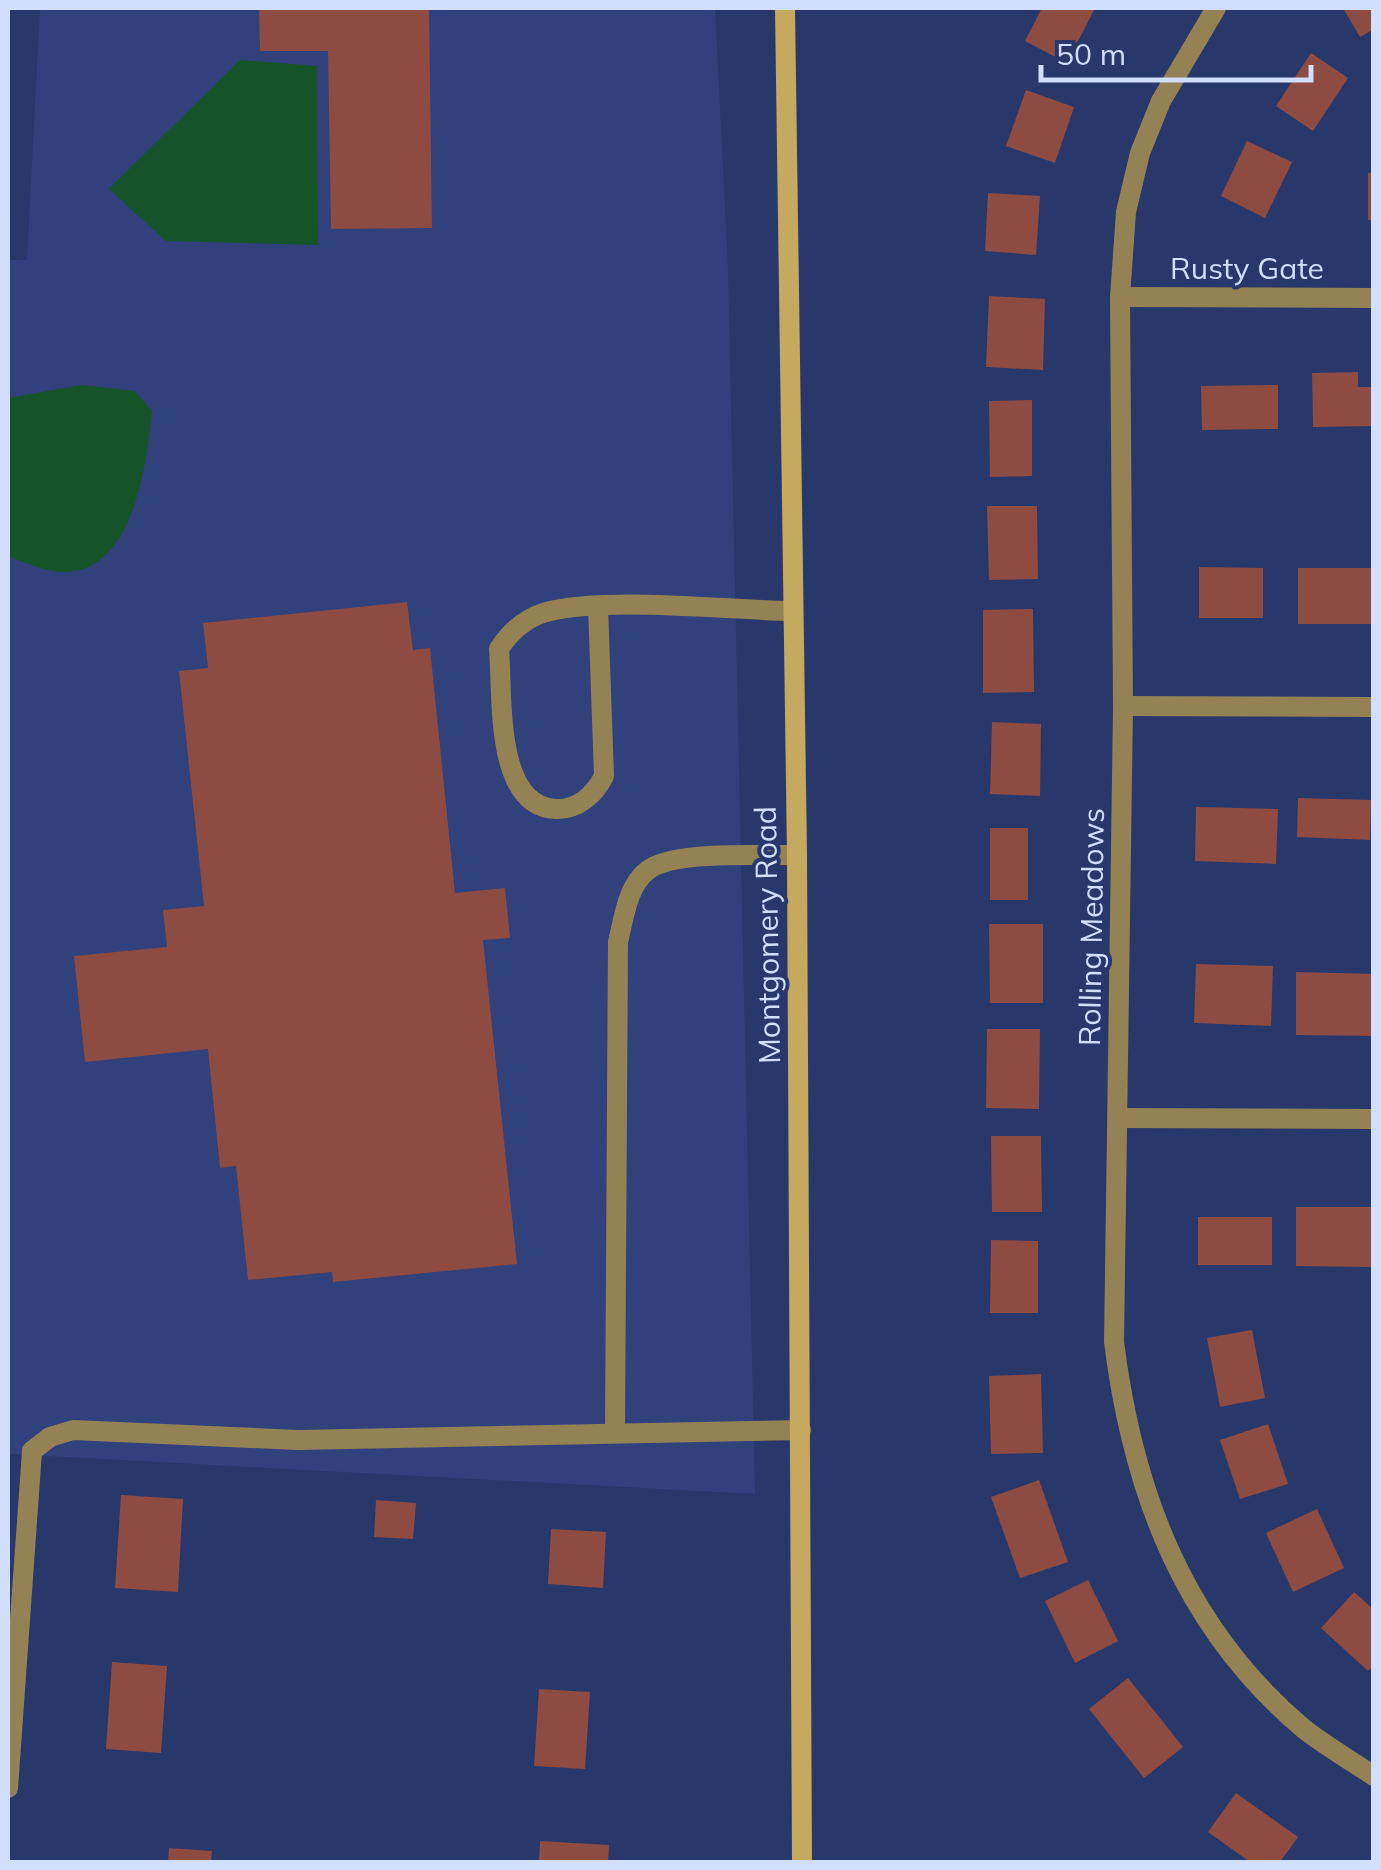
<svg xmlns="http://www.w3.org/2000/svg" width="1381" height="1870" viewBox="0 0 1381 1870" font-family="Mulish,sans-serif">
<style>
.built{fill:#30417b}
.green{fill:#185429}
.building{fill:#8d4b42}
.lines{fill:none;stroke-linecap:round;stroke-linejoin:round}
.service{stroke:#948255;stroke-width:20}
.minor{stroke:#948255;stroke-width:20}
.secondary{stroke:#c5a95f;stroke-width:20}
.labels{text-anchor:middle;dominant-baseline:central;stroke-width:8;stroke-linejoin:round;paint-order:stroke}
.street-label{font-size:30px;fill:#d2defe;stroke:#29386b}
</style>
<rect width="100%" height="100%" fill="#29386b"/>
<!-- built -->
<path class="built" d="M 40,8 L 715,8 L 728,270 L 755,1494 L 8,1454 L 8,260 L 27,260 Z"/>
<!-- green -->
<g class="green">
<path d="M 240,60 L 317,66 L 318,245 L 166,241 L 109,189 Z"/>
<path d="M 81,385 L 135,391 L 152,411 C 147,457 137,551 83,569 C 58,578 31,565 8,556 L 8,398 Z"/>
</g>
<!-- building -->
<g class="building">
<path d="M 259,8 L 429,8 L 432,228 L 331,229 L 328,51 L 260,51 Z"/>
<path d="M 1042,8 L 1095,8 L 1067,63 L 1025,41 Z"/>
<path d="M 1343,8 L 1374,8 L 1374,29 L 1360,37 Z"/>
<path d="M 1311,53 L 1348,78 L 1313,131 L 1276,106 Z"/>
<path d="M 1026,90 L 1074,107 L 1055,163 L 1006,146 Z"/>
<path d="M 1247,141 L 1292,162 L 1265,218 L 1221,196 Z"/>
<rect x="1368" y="173" width="6" height="47"/>
<path d="M 988,193 L 1040,196 L 1036,255 L 985,251 Z"/>
<path d="M 989,296 L 1045,299 L 1043,370 L 986,367 Z"/>
<path d="M 1358,372 L 1358,387 L 1374,387 L 1374,426 L 1313,427 L 1312,373 Z"/>
<path d="M 1278,385 L 1278,429 L 1202,430 L 1201,386 Z"/>
<path d="M 1032,400 L 1032,476 L 990,477 L 989,401 Z"/>
<path d="M 987,506 L 1037,506 L 1038,579 L 989,580 Z"/>
<path d="M 1199,567 L 1263,568 L 1263,618 L 1199,618 Z"/>
<rect x="1298" y="568" width="76" height="56"/>
<path d="M 407,602 L 413,650 L 430,648 L 455,893 L 505,888 L 510,938 L 483,940 L 517,1264 L 333,1282 L 332,1272 L 248,1280 L 236,1166 L 220,1168 L 208,1049 L 85,1062 L 74,956 L 167,947 L 163,910 L 204,906 L 179,671 L 208,668 L 203,623 Z"/>
<path d="M 1033,609 L 1034,692 L 983,693 L 983,610 Z"/>
<path d="M 992,722 L 1041,724 L 1040,796 L 990,794 Z"/>
<path d="M 1298,798 L 1371,800 L 1370,840 L 1297,837 Z"/>
<path d="M 1196,807 L 1278,809 L 1276,864 L 1195,861 Z"/>
<rect x="990" y="828" width="38" height="72"/>
<path d="M 989,924 L 1043,924 L 1043,1003 L 990,1003 Z"/>
<path d="M 1196,964 L 1273,966 L 1271,1026 L 1194,1023 Z"/>
<path d="M 1296,972 L 1374,974 L 1374,1036 L 1296,1035 Z"/>
<path d="M 987,1029 L 1040,1029 L 1039,1109 L 986,1108 Z"/>
<path d="M 991,1136 L 1041,1136 L 1042,1212 L 992,1212 Z"/>
<path d="M 1296,1207 L 1374,1207 L 1374,1267 L 1296,1266 Z"/>
<rect x="1198" y="1217" width="74" height="48"/>
<path d="M 991,1240 L 1038,1241 L 1038,1313 L 990,1313 Z"/>
<path d="M 1252,1330 L 1265,1398 L 1220,1407 L 1207,1338 Z"/>
<path d="M 1041,1374 L 1043,1453 L 991,1454 L 989,1376 Z"/>
<path d="M 1268,1424 L 1288,1484 L 1240,1499 L 1220,1440 Z"/>
<path d="M 1039,1480 L 1068,1562 L 1020,1578 L 991,1497 Z"/>
<path d="M 121,1495 L 183,1499 L 178,1592 L 115,1588 Z"/>
<path d="M 376,1500 L 416,1503 L 413,1539 L 374,1537 Z"/>
<path d="M 1317,1509 L 1344,1568 L 1293,1592 L 1266,1533 Z"/>
<path d="M 551,1529 L 606,1532 L 603,1588 L 548,1584 Z"/>
<path d="M 1088,1580 L 1118,1641 L 1075,1663 L 1045,1601 Z"/>
<path d="M 1354,1592 L 1374,1610 L 1374,1665 L 1368,1671 L 1321,1628 Z"/>
<path d="M 112,1662 L 167,1666 L 161,1753 L 106,1749 Z"/>
<path d="M 1128,1678 L 1183,1747 L 1144,1778 L 1089,1709 Z"/>
<path d="M 539,1689 L 590,1692 L 585,1769 L 534,1766 Z"/>
<path d="M 1236,1793 L 1298,1837 L 1280,1862 L 1250,1862 L 1208,1832 Z"/>
<path d="M 540,1841 L 609,1845 L 608,1862 L 539,1862 Z"/>
<path d="M 169,1848 L 212,1851 L 211,1862 L 168,1862 Z"/>
</g>
<g class="lines">
<!-- service -->
<g class="service">
<path d="M 598,606 L 604,776 C 595,794 578,810 556,809 C 494,807 503,695 499,649 C 510,632 526,618 546,612 C 608,596 725,610 792,611"/>
<path d="M 615,1432 L 618,942 C 624,918 627,886 648,870 C 675,850 762,856 797,855"/>
<path d="M 32,1451 L 50,1437 L 73,1430 L 298,1440 L 801,1430"/>
</g>
<!-- minor -->
<g class="minor">
<path d="M 1216,8 L 1161,101 L 1140,153 L 1126,212 L 1120,297 L 1123,706 L 1114,1342 C 1133,1493 1184,1628 1304,1729 C 1326,1746 1351,1761 1374,1776"/>
<path d="M 1120,297 L 1374,298"/>
<path d="M 1123,706 L 1374,707"/>
<path d="M 1118,1118 L 1374,1119"/>
<path d="M 8,1788 L 32,1451"/>
</g>
<!-- secondary -->
<path class="secondary" d="M 785,8 L 797,855 L 802,1862"/>
</g>
<g class="labels">
<!-- street labels -->
<g class="street-label">
<text x="1247" y="268">Rusty Gate</text>
<text transform="translate(1091 927) rotate(-89)">Rolling Meadows</text>
<text transform="translate(767 935) rotate(-91)">Montgomery Road</text>
</g>
</g>
<!-- border -->
<rect width="1381" height="1870" fill="none" stroke="#d2defe" stroke-width="20"/>
<!-- scale -->
<path d="M1041 65v15h270v-15" fill="none" stroke="#d2defe" stroke-width="5"/>
<text x="1056" y="65" font-size="30" fill="#d2defe" stroke="#29386b" stroke-width="8" paint-order="stroke">50 m</text>
</svg>
